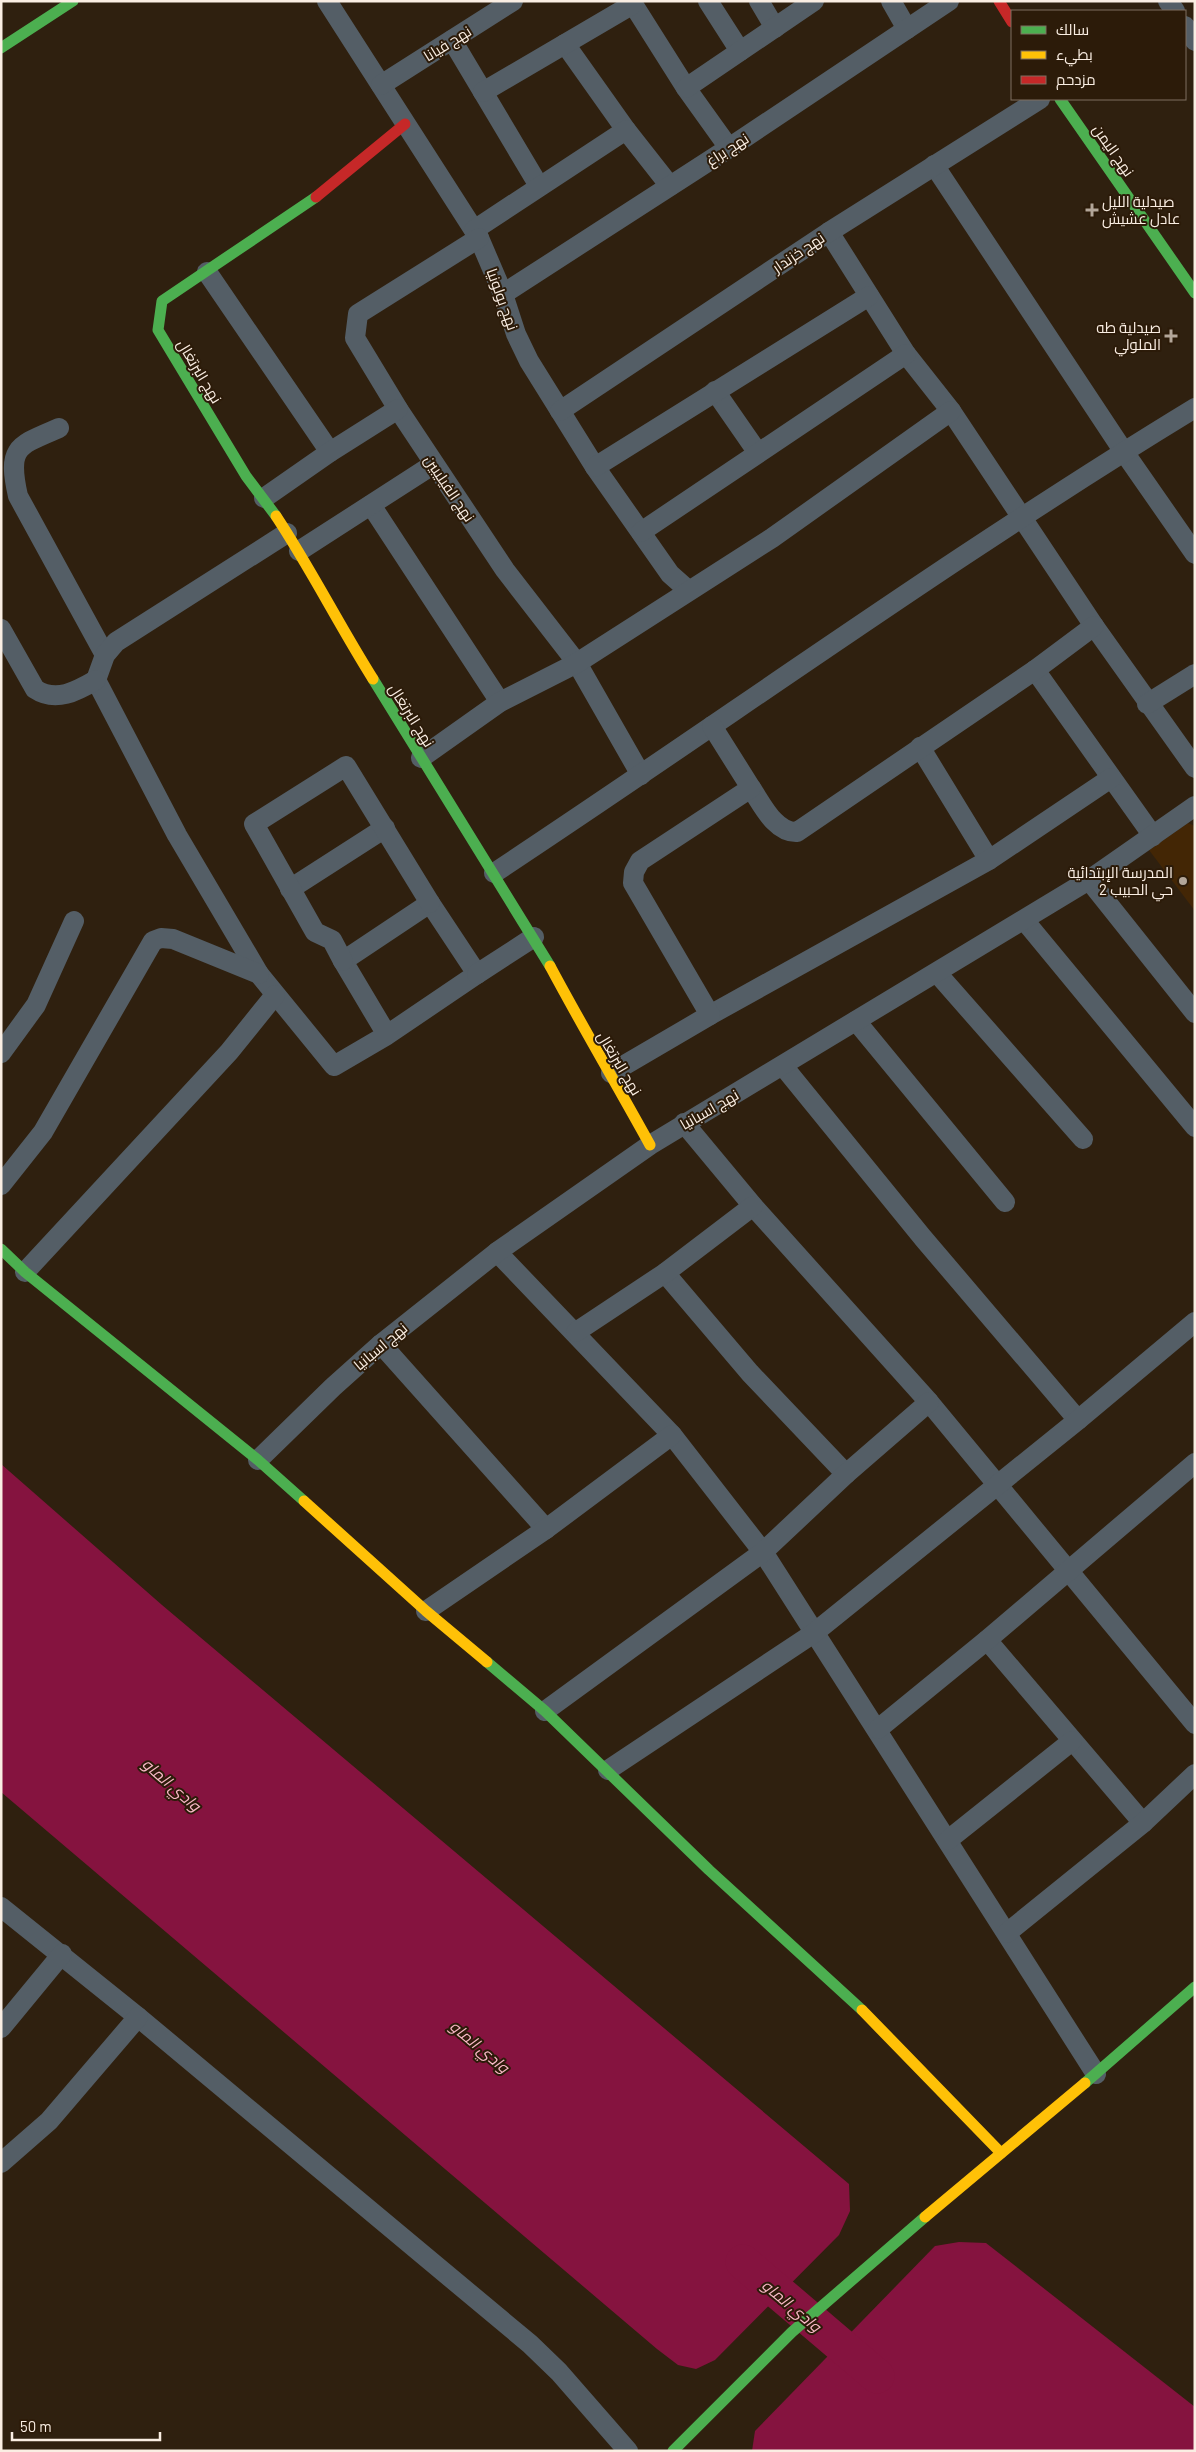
<svg xmlns="http://www.w3.org/2000/svg" width="1196" height="2452" viewBox="0 0 1196 2452" font-family="Barlow,Cairo,sans-serif">
<style>
.built{fill:#432605}
.water{fill:#85133f}
.lines{fill:none;stroke-linecap:round;stroke-linejoin:round}
.river{stroke:#85133f;stroke-width:35}
.street{stroke:#545e66;stroke-width:20}
.fast{stroke:#4caf50;stroke-width:11}
.slow{stroke:#ffc107;stroke-width:11}
.jam{stroke:#c62828;stroke-width:11}
.poi-dot{fill:#b3a699;stroke:#2c1b09;stroke-width:2}
.labels{text-anchor:middle;dominant-baseline:central;stroke-width:4;stroke-linejoin:round;paint-order:stroke}
.street-label{font-size:15px;fill:#faeee3;stroke:#2c1b09}
.poi-label{font-size:15px;fill:#faeee3;stroke:#2c1b09;text-anchor:end}
.water-label{font-size:16px;font-style:italic;fill:#f8b8c6;stroke:#2c1b09}
</style>
<rect width="100%" height="100%" fill="#2f200f"/>
<!-- built -->
<path class="built" d="M 1188,823 L 1195,826 L 1195,911 L 1149,850 Z"/>
<!-- water -->
<g class="water">
<path d="M 1,1464 L 162,1605 L 849,2184 L 850,2211 L 839,2235 L 715,2360 L 696,2369 L 678,2365 L 657,2349 L 1,1792 Z"/>
<path d="M 959,2242 L 986,2243 L 1195,2407 L 1195,2451 L 752,2451 L 755,2431 L 935,2246 Z"/>
</g>
<g class="lines">
<!-- river -->
<path class="river" d="M 743,2262 L 877,2376"/>
<!-- street -->
<g class="street">
<path d="M 327,1 L 479,238 L 503,294 L 516,334 L 529,361 L 595,467 L 670,574 L 688,590"/>
<path d="M 631,1 L 686,88 L 729,148"/>
<path d="M 708,1 L 740,51"/>
<path d="M 759,1 L 775,28"/>
<path d="M 891,1 L 907,29"/>
<path d="M 1168,1 L 1175,11"/>
<path d="M 1185,26 L 1195,41"/>
<path d="M 452,40 L 539,186"/>
<path d="M 565,44 L 626,130"/>
<path d="M 381,85 L 513,1"/>
<path d="M 686,88 L 814,1"/>
<path d="M 483,92 L 633,4"/>
<path d="M 934,165 L 1124,452 L 1195,554"/>
<path d="M 474,230 L 626,130 L 670,186"/>
<path d="M 829,232 L 906,354 L 951,411 L 1094,626 L 1195,768"/>
<path d="M 479,238 L 358,314 L 355,338 L 398,409 L 505,570 L 577,663 L 641,775"/>
<path d="M 207,272 L 330,452"/>
<path d="M 503,294 L 729,148 L 949,1"/>
<path d="M 715,391 L 758,453"/>
<path d="M 560,411 L 829,232 L 1040,99"/>
<path d="M 59,428 C 17,446 7,447 18,496 L 105,655"/>
<path d="M 595,467 L 869,296"/>
<path d="M 264,498 L 330,452 L 398,409"/>
<path d="M 371,505 L 500,702"/>
<path d="M 641,532 L 906,354"/>
<path d="M 287,533 L 116,642 L 105,655 L 96,680 L 177,835 L 259,974 L 334,1066 L 387,1035 L 343,961 L 430,903 L 477,974 L 387,1035"/>
<path d="M 299,551 L 434,464"/>
<path d="M 1,629 L 35,689 C 56,703 77,691 96,680"/>
<path d="M 1035,670 L 1153,836"/>
<path d="M 1147,704 L 1195,674"/>
<path d="M 920,747 L 989,860"/>
<path d="M 421,758 L 500,702 L 577,663 L 772,538 L 951,411"/>
<path d="M 751,788 C 762,804 775,833 797,832 L 1035,670 L 1094,626"/>
<path d="M 494,873 C 727,719 955,554 1195,408"/>
<path d="M 1089,880 L 1195,1013"/>
<path d="M 290,889 L 385,828"/>
<path d="M 1024,920 L 1195,1127"/>
<path d="M 343,961 L 332,940 L 315,932 L 254,824 L 346,766 L 430,903"/>
<path d="M 937,973 L 1083,1139"/>
<path d="M 477,974 L 534,937"/>
<path d="M 710,1015 L 989,860 L 1111,778"/>
<path d="M 856,1021 L 1005,1202"/>
<path d="M 1,1053 L 36,1005 L 74,921"/>
<path d="M 783,1066 L 923,1238 L 1078,1420"/>
<path d="M 611,1073 L 710,1015 L 633,883 L 634,872 L 640,861 L 751,788 L 712,726"/>
<path d="M 684,1123 L 753,1206 L 929,1402 L 1195,1724"/>
<path d="M 1,1185 L 43,1132 L 153,941 L 161,938 L 173,939 L 259,974"/>
<path d="M 497,1252 L 672,1435 L 763,1552 L 1096,2074"/>
<path d="M 25,1272 L 229,1052 L 275,995"/>
<path d="M 665,1273 L 750,1373 L 846,1474"/>
<path d="M 576,1332 L 665,1273 L 753,1206"/>
<path d="M 381,1344 L 546,1529"/>
<path d="M 258,1460 L 333,1387 L 381,1344 L 497,1252 L 650,1145 L 1089,880 L 1195,806"/>
<path d="M 426,1611 L 546,1529 L 672,1435"/>
<path d="M 987,1640 L 1143,1823"/>
<path d="M 545,1711 L 763,1552 L 846,1474 L 929,1402"/>
<path d="M 878,1729 L 987,1640 L 1195,1463"/>
<path d="M 608,1770 L 814,1633 L 1078,1420 L 1195,1322"/>
<path d="M 948,1840 L 1072,1741"/>
<path d="M 1,1907 L 138,2017 L 530,2344 L 559,2372 L 628,2451"/>
<path d="M 1007,1933 L 1143,1823 L 1195,1774"/>
<path d="M 1,2028 L 62,1954"/>
<path d="M 1,2163 L 49,2121 L 138,2017"/>
</g>
<!-- fast -->
<g class="fast">
<path d="M 1,48 L 73,1"/>
<path d="M 1060,99 L 1195,293"/>
<path d="M 276,516 L 246,476 L 158,330 L 162,301 L 316,197"/>
<path d="M 373,679 L 550,966"/>
<path d="M 1,1249 L 25,1272 L 258,1460 L 304,1501"/>
<path d="M 487,1662 L 545,1711 L 709,1870 L 862,2010"/>
<path d="M 1085,2083 L 1195,1987"/>
<path d="M 673,2451 L 792,2332 L 925,2217"/>
</g>
<!-- slow -->
<g class="slow">
<path d="M 276,516 C 311,569 339,625 373,679"/>
<path d="M 550,966 C 582,1026 617,1085 650,1145"/>
<path d="M 304,1501 L 426,1611 L 487,1662"/>
<path d="M 862,2010 L 1001,2153"/>
<path d="M 925,2217 L 1085,2083"/>
</g>
<!-- jam -->
<g class="jam">
<path d="M 999,1 L 1012,22"/>
<path d="M 316,197 L 405,124"/>
</g>
</g>
<!-- markers -->
<g class="poi-dot">
<path d="M1089.5 202.5h5v5h5v5h-5v5h-5v-5h-5v-5h5z"/>
<path d="M1168.5 328.5h5v5h5v5h-5v5h-5v-5h-5v-5h5z"/>
<circle cx="1183" cy="881" r="5"/>
</g>
<g class="labels">
<!-- street labels -->
<g class="street-label">
<text transform="translate(447 43) rotate(-32)">نهج فيانا</text>
<text transform="translate(727 149) rotate(-33)">نهج براغ</text>
<text transform="translate(1114 150) rotate(55)">نهج اليمن</text>
<text transform="translate(798 252) rotate(-34)">نهج خزندار</text>
<text transform="translate(503 299) rotate(70)">نهج بولونيا</text>
<text transform="translate(200 371) rotate(59)">نهج البرتغال</text>
<text transform="translate(450 488) rotate(56)">نهج الفيليبين</text>
<text transform="translate(412 715) rotate(58)">نهج البرتغال</text>
<text transform="translate(620 1063) rotate(59)">نهج البرتغال</text>
<text transform="translate(709 1109) rotate(-30)">نهج اسبانيا</text>
<text transform="translate(380 1346) rotate(-40)">نهج اسبانيا</text>
</g>
<!-- poi labels -->
<g class="poi-label">
<text x="1102" y="201" text-anchor="start">صيدلية الليل<tspan x="1102" dy="17">عادل عشيش</tspan></text>
<text x="1161" y="327">صيدلية طه<tspan x="1161" dy="17">الملولي</tspan></text>
<text x="1173" y="872">المدرسة الإبتدائية<tspan x="1173" dy="17">حي الحبيب 2</tspan></text>
</g>
<!-- water labels -->
<g class="water-label">
<text transform="translate(172 1784) rotate(41)">وادي الماو</text>
<text transform="translate(480 2046) rotate(40)">وادي الماو</text>
<text transform="translate(792 2305) rotate(40)">وادي الماو</text>
</g>
</g>
<!-- border -->
<rect width="1196" height="2452" fill="none" stroke="#faeee3" stroke-width="5"/>
<!-- legend -->
<rect x="1011" y="10" width="175" height="90" fill="#2c1b09" stroke="#7e6f60"/>
<rect x="1021" y="26" width="25" height="8" fill="#4caf50" stroke="#7e6f60"/>
<text x="1056" y="35" font-size="15" fill="#faeee3">سالك</text>
<rect x="1021" y="51" width="25" height="8" fill="#ffc107" stroke="#7e6f60"/>
<text x="1056" y="60" font-size="15" fill="#faeee3">بطيء</text>
<rect x="1021" y="76" width="25" height="8" fill="#c62828" stroke="#7e6f60"/>
<text x="1056" y="85" font-size="15" fill="#faeee3">مزدحم</text>
<!-- scale -->
<path d="M12 2432v8h148v-8" fill="none" stroke="#faeee3" stroke-width="2.5"/>
<text x="20" y="2432" font-size="15" fill="#faeee3" stroke="#2c1b09" stroke-width="4" paint-order="stroke">50 m</text>
</svg>
